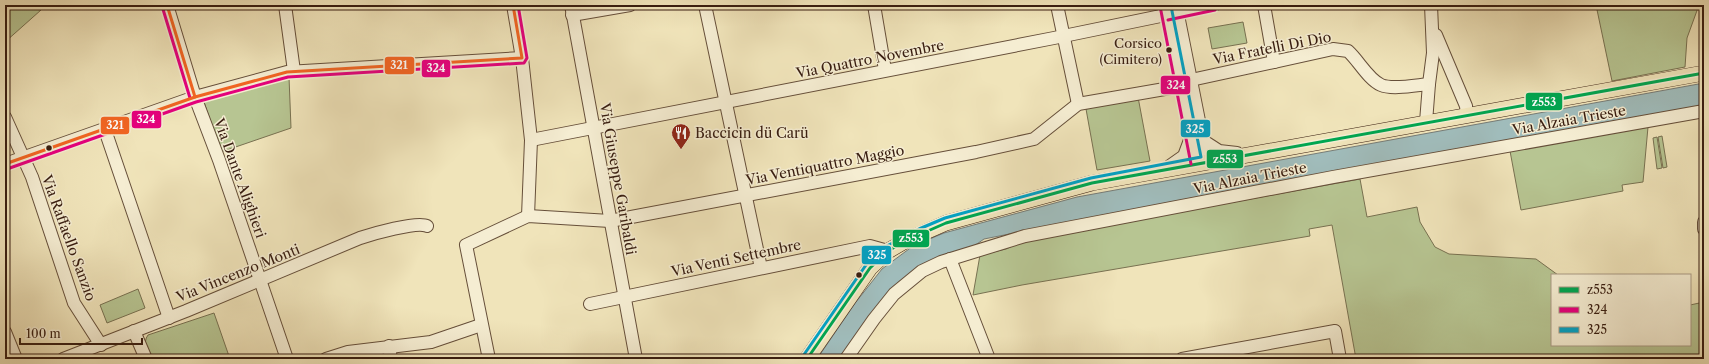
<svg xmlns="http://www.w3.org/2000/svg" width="1709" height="364" viewBox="0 0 1709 364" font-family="'Libre Caslon Text',serif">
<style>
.green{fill:#b7c592;stroke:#787151}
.water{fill:#a0bcbb;stroke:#767c77}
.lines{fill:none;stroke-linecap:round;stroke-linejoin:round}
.minor-casing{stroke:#664f3a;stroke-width:14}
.major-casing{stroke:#381d10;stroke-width:16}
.minor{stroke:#f5edd2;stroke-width:12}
.major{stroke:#f0e4ba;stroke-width:15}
.bus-1-casing{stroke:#f5edd2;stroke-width:6}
.bus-2-casing{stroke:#f5edd2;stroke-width:6}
.bus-3-casing{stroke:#f5edd2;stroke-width:6}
.bus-4-casing{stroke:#f5edd2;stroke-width:6}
.bus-1{stroke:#00a651;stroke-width:3}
.bus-2{stroke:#e5007d;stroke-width:3}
.bus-3{stroke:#03a2c4;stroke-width:3}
.bus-4{stroke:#f26522;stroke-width:3}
.bus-dot{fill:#381d10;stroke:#f5edd2;stroke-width:1.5}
.labels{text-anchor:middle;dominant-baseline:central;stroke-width:3;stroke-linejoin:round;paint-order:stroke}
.bus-label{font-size:13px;fill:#381d10;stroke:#f5edd2;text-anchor:end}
.street-label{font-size:14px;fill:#381d10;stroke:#f5edd2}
.poi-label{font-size:14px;fill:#381d10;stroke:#f5edd2;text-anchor:start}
.line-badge{stroke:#f5edd2;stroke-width:1.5}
.badge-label{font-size:11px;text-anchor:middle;font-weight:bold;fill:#fff}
</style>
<rect width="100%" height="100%" fill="#f0e4ba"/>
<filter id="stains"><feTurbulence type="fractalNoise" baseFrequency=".005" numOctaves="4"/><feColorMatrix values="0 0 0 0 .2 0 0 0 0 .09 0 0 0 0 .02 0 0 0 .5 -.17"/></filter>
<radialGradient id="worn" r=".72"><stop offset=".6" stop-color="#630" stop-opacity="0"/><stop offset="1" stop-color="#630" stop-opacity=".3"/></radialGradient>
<!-- green -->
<g class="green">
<path d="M 5,5 L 41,10 L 5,42 Z"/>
<path d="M 1596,5 L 1699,5 L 1687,38 L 1685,67 L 1612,81 Z"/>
<path d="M 1243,22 L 1247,43 L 1212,49 L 1208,28 Z"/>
<path d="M 289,77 L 291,128 L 221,152 L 204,102 Z"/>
<path d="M 1138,97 L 1150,161 L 1097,170 L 1086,109 Z"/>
<path d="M 1648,127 L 1643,182 L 1622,185 L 1623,191 L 1521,210 L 1510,151 Z"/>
<path d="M 1662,136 L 1667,167 L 1663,168 L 1658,137 Z"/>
<path d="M 1657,137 L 1662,168 L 1657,169 L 1653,138 Z"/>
<path d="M 1360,179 L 1367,217 L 1417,207 L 1420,222 L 1435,247 L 1449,254 L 1536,259 L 1558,275 L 1552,275 L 1552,345 L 1690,345 L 1690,305 L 1704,302 L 1704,359 L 1356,359 L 1332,225 L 1309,229 L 1310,236 L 1022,285 L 973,295 L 980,255 L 1006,249 L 1025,240 Z"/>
<path d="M 138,289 L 145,308 L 107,323 L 100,305 Z"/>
<path d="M 214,313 L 230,359 L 151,359 C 148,351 142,343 148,335 Z"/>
</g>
<!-- water -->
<path class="water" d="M 1704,83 L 1704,105 L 1213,194 L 984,239 L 974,246 L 930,262 L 842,359 L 817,359 L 856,302 L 882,269 L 913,246 L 944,233 L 1077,197 Z"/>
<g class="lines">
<defs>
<g id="minor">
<path d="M 167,5 L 195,97 L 219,160 L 287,359"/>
<path d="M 285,5 L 294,71"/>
<path d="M 513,5 L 522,58 L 531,140 L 528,216"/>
<path d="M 571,5 L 636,359"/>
<path d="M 705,5 L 761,268"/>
<path d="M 874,5 L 885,70"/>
<path d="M 1057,5 L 1078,104"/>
<path d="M 1165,5 L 1196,163"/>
<path d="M 1176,5 L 1207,161"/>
<path d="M 1264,5 L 1274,62"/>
<path d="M 572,15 L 630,5"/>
<path d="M 1436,35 L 1466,106 L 1467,115"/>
<path d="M 5,117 L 32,177 L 74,303 L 101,345"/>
<path d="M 1426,122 L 1429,84 L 1433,53 L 1431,5"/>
<path d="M 105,130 L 169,318"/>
<path d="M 531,140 L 1054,38 L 1214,5"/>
<path d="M 1202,140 L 1219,151 L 1237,153"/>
<path d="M 5,164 L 195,97 L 287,72 L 522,58"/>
<path d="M 1167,168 L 1184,156 L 1190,140"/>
<path d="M 1704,222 L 1704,229"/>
<path d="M 950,259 L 989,359"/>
<path d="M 590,304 L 870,246 L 888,251"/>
<path d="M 134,331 L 146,359"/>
<path d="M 5,332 L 16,359"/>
<path d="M 389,346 L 391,359"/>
<path d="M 63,359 L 186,311 L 360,238 C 372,234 417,221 427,226"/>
<path d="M 326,359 L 348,352 L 431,342 L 481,325"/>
<path d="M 489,359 L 466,245 L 528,216 L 610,221 L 976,152 L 1034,139 L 1078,104 L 1182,86 L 1191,80 L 1333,49 L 1348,51 C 1359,61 1368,79 1381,85 C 1392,90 1417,85 1429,84"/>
<path d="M 846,359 L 874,319 L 894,294 L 922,271 L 941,262 L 1025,236 L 1333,177 L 1704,111"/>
<path d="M 1182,359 L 1335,331 L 1340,359"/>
</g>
<path id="major" d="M 807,359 L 870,268 L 888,251 L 905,241 L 946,223 L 1092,183 L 1704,73"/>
</defs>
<!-- minor casing -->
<use href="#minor" class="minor-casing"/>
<!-- major casing -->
<use href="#major" class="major-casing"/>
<!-- minor -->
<use href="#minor" class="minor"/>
<!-- major -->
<use href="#major" class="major"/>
<defs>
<path id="bus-1" d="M 807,359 L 870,268 L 888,251 L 905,241 L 946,223 L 1092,183 L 1704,73"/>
<g id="bus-2">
<path d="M 162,6 L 190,98"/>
<path d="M 1160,6 L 1191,164"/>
<path d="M 1168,20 L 1215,10"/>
<path d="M 7,169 L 196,102 L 288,77 L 524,63 L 527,58 L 518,5"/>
</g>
<path id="bus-3" d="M 803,356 L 866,265 L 885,247 L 919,229 L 945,218 L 1091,178 L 1201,157 L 1171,6"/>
<g id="bus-4">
<path d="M 167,5 L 195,97"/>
<path d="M 5,164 L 195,97 L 287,72 L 522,58 L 513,5"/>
</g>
</defs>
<!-- bus-1 casing -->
<use href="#bus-1" class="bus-1-casing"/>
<!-- bus-2 casing -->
<use href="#bus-2" class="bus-2-casing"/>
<!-- bus-3 casing -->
<use href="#bus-3" class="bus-3-casing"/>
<!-- bus-4 casing -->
<use href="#bus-4" class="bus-4-casing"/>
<!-- bus-1 -->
<use href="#bus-1" class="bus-1"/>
<!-- bus-2 -->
<use href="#bus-2" class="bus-2"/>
<!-- bus-3 -->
<use href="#bus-3" class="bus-3"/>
<!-- bus-4 -->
<use href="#bus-4" class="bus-4"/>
</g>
<!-- icons -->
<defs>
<symbol id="restaurant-pin" viewBox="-11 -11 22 30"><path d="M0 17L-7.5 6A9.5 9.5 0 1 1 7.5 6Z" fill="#8f2418" stroke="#f5edd2"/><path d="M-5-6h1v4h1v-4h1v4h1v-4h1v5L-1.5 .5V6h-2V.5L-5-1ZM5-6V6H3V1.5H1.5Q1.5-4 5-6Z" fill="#fff"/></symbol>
</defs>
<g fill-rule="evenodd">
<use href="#restaurant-pin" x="670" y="122" width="22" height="30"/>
</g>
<!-- markers -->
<g class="bus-dot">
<circle cx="1169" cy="50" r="3.5"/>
<circle cx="49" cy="148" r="3.5"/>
<circle cx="859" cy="275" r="3.5"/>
</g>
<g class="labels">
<!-- bus labels -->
<g class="bus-label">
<text x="1162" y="43">Corsico<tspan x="1162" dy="16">(Cimitero)</tspan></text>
</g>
<!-- street labels -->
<g class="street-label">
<text transform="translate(1272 48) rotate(-11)">Via Fratelli Di Dio</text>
<text transform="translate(870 59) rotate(-11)">Via Quattro Novembre</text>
<text transform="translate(1569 120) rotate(-10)">Via Alzaia Trieste</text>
<text transform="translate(825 165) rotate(-11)">Via Ventiquattro Maggio</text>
<text transform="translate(240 178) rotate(70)">Via Dante Alighieri</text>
<text transform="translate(1250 178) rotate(-11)">Via Alzaia Trieste</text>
<text transform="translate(618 179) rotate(80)">Via Giuseppe Garibaldi</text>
<text transform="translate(69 238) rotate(70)">Via Raffaello Sanzio</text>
<text transform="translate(736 258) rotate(-12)">Via Venti Settembre</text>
<text transform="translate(238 273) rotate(-22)">Via Vincenzo Monti</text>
</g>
<!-- poi labels -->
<g class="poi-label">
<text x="695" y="133">Baccicin dü Carü</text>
</g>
</g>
<g class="line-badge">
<rect x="384" y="56" width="31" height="19" rx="4" fill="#f26522"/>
<rect x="421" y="59" width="30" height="19" rx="4" fill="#e5007d"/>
<rect x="1160" y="75" width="31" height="20" rx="4" fill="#e5007d"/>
<rect x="1525" y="92" width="38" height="19" rx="4" fill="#00a651"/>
<rect x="131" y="110" width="31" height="19" rx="4" fill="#e5007d"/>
<rect x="100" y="116" width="30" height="19" rx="4" fill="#f26522"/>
<rect x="1180" y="119" width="31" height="19" rx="4" fill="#03a2c4"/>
<rect x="1206" y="149" width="38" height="20" rx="4" fill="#00a651"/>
<rect x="892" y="229" width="38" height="19" rx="4" fill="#00a651"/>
<rect x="861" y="245" width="31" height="20" rx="4" fill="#03a2c4"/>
</g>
<g class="badge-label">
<text x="399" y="69">321</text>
<text x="436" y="72">324</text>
<text x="1176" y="89">324</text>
<text x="1544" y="106">z553</text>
<text x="146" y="123">324</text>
<text x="115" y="129">321</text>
<text x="1195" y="133">325</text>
<text x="1225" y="163">z553</text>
<text x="911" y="242">z553</text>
<text x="877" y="259">325</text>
</g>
<!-- margin -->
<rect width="1709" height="364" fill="none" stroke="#f0e4ba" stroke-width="20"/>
<rect x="6" y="6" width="1697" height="352" fill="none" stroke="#381d10" stroke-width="2"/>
<rect x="10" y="10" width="1689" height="344" fill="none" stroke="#381d10"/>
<!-- legend -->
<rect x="1551" y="274" width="140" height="72" fill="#f5edd2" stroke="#a99a84"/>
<rect x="1559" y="287" width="20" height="6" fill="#00a651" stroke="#a99a84"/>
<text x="1587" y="294" font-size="12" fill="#381d10">z553</text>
<rect x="1559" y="307" width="20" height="6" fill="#e5007d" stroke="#a99a84"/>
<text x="1587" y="314" font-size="12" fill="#381d10">324</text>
<rect x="1559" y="327" width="20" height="6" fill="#03a2c4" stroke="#a99a84"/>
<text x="1587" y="334" font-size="12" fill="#381d10">325</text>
<!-- scale -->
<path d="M20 338v6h122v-6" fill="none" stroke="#381d10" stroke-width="2"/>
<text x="26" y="338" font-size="12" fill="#381d10" stroke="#f5edd2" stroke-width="3" paint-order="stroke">100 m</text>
<rect width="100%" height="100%" filter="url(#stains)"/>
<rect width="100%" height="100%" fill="url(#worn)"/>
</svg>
